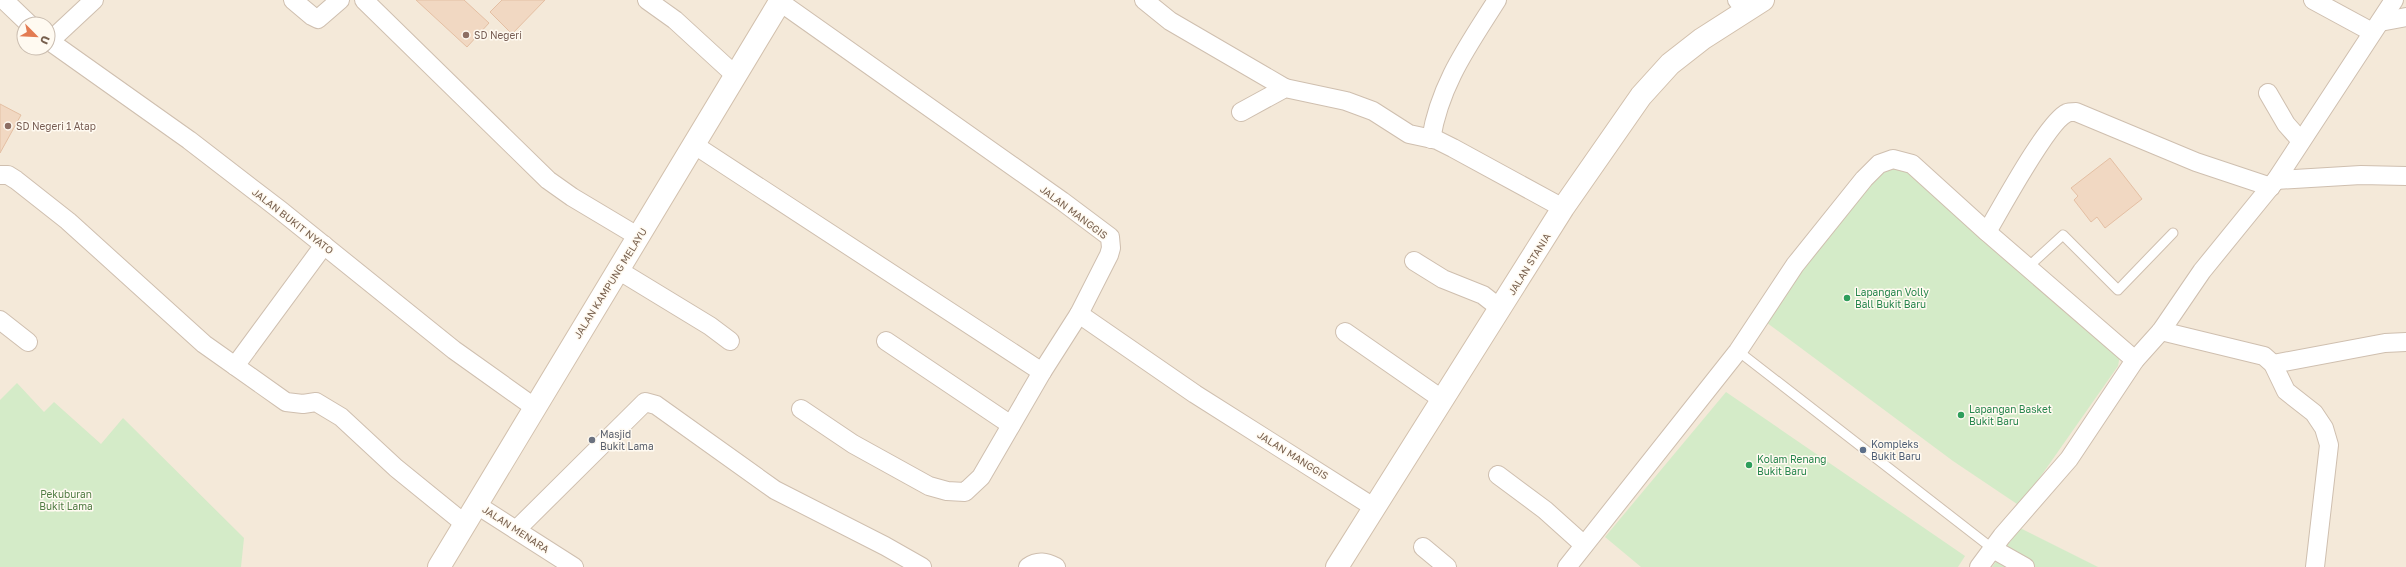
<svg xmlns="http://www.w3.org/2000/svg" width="2406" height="567" viewBox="0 0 2406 567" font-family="'Golos Text',sans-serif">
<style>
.residential{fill:#f4e9d9;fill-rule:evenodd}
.green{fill:#d4ebc8}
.building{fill:#f1d8c2;stroke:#e4bfa3}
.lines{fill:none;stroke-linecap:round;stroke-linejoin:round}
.lane-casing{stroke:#cfbfaf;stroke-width:11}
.street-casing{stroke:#cfbfaf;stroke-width:20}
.secondary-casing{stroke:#d2c0ad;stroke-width:24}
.lane{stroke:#fff;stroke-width:9}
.street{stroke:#fff;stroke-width:18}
.secondary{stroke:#fff;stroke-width:22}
.education-dot{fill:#8d6e63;stroke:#fffaf1;stroke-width:1.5}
.leisure-dot{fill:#2e9e5b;stroke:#fffaf1;stroke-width:1.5}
.worship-dot{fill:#6b7280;stroke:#fffaf1;stroke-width:1.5}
.service-dot{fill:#5c6f8a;stroke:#fffaf1;stroke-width:1.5}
.labels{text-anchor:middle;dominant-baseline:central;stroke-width:3;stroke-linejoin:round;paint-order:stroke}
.education-label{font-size:10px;fill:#785e54;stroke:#fffaf1;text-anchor:start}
.street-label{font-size:10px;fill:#775f4d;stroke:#fffaf1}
.leisure-label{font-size:10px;fill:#27864d;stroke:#fffaf1;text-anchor:start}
.worship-label{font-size:10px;fill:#5b616d;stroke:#fffaf1;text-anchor:start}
.service-label{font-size:10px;fill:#4e5e75;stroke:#fffaf1;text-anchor:start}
.park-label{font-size:10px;fill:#527d45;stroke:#fffaf1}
</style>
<rect width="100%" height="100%" fill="#fcf6ea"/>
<!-- residential -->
<path class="residential" d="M 0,0 L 2406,0 L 2406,567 L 0,567 ZM 24,24 L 48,24 L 48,48 L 24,48 Z"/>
<!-- green -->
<g class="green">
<path d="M 1889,154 L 2120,355 L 2118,366 L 2020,506 L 1953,461 L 1755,314 Z"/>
<path d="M 17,383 L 44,412 L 54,402 L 101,444 L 123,418 L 244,538 L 241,567 L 0,567 L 0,400 Z"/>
<path d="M 1726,392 L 1965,556 L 1958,567 L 1641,567 L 1605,537 Z"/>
<path d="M 2020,528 L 2098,567 L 1992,567 Z"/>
</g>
<!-- building -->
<g class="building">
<path d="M 416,0 L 464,0 L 489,23 L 467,47 Z"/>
<path d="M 502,0 L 545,0 L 512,34 L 490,12 Z"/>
<path d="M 0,104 L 21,115 L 0,153 Z"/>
<path d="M 2110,158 L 2142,199 L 2105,228 L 2097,217 L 2091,222 L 2074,200 L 2078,196 L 2071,188 Z"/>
</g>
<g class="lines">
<defs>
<g id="lane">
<path d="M 2028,267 L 2063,235 L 2118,290 L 2173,233"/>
<path d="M 1738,351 L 1993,549"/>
</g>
<g id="street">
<path d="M 4,0 L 29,24"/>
<path d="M 293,0 L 312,16 L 318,19 L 340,0"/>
<path d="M 364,0 L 548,180 L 572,197 L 639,237"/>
<path d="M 647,0 L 675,20 L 735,75"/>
<path d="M 1144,0 L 1170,21 L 1285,88"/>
<path d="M 1737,0 L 1747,10"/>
<path d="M 2313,0 L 2372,32"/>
<path d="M 780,2 L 1062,201 L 1110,237 L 1111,248 L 1109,255 L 1079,314 L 1195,394 L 1375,508"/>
<path d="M 2380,22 L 2406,17"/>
<path d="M 48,40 L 189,140 L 280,210 L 454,350 L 534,407"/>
<path d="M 50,41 L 94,0"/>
<path d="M 2268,93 L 2286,124 L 2301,141"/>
<path d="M 1241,112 L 1285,88 L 1346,101 L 1373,111 L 1409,134 L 1437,140 L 1453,148 L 1563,208"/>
<path d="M 1431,139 C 1440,84 1468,46 1497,0"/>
<path d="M 693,144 L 1042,372 L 1079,314"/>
<path d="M 0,175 L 8,175 L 16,180 L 68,221 L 204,344 L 286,402 L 303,404 L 316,402 L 341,417 L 396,468 L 465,524"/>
<path d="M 2276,180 L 2361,175 L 2406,176"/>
<path d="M 1987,232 C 2000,210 2048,121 2067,113 C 2069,112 2073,112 2076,112 L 2196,162 L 2271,187"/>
<path d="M 1414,261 L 1443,279 L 1483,295 L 1501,309"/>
<path d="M 618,270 L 710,326 L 730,341"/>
<path d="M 0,320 L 28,342"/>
<path d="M 2161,331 L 2264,356 L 2273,364 L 2286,391 L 2314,413 L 2324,428 L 2329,445 L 2315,567"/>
<path d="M 1345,332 L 1443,400"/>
<path d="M 886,341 L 1011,425"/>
<path d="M 2273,364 L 2385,343 L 2406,342"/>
<path d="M 235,366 L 324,245"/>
<path d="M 801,409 L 853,444 L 929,486 L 947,491 L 965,492 L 981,477 L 1042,372"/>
<path d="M 1498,475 L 1545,510 L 1584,545"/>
<path d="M 477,505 L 574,567"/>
<path d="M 516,530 L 645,402 L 656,405 L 775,490 L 885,546 L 922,567"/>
<path d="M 1423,547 L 1447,567"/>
<path d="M 1993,549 L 2025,567"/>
<path d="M 1028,567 C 1038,560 1046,562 1056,567"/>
<path d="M 1567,567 L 1738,351 L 1795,265 L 1864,179 L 1879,164 L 1893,159 L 1912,164 L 1987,232 L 2135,360"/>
<path d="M 1979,567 L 2002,536 L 2069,459 L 2135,360 L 2161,331 L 2202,271 L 2276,180 L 2394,0"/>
</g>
<g id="secondary">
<path d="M 439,567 L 781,0"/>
<path d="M 1337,567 L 1563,208 L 1641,96 L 1670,64 L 1702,39 L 1763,0"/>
</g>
</defs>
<!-- lane casing -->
<use href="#lane" class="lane-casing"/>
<!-- street casing -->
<use href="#street" class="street-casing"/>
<!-- secondary casing -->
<use href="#secondary" class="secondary-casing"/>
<!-- lane -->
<use href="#lane" class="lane"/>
<!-- street -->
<use href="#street" class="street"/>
<!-- secondary -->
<use href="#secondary" class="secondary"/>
</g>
<!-- markers -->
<g class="education-dot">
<circle cx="466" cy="35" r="4"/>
<circle cx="8" cy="126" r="4"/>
</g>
<g class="leisure-dot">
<circle cx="1847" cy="298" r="4"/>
<circle cx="1961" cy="415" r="4"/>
<circle cx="1749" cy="465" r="4"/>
</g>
<circle class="worship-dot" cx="592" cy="440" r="4"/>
<circle class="service-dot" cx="1863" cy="450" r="4"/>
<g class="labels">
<!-- education labels -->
<g class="education-label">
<text x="474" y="35">SD Negeri</text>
<text x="16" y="126">SD Negeri 1 Atap</text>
</g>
<!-- street labels -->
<g class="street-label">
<text transform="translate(1074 212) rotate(37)">JALAN MANGGIS</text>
<text transform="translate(293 221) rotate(38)">JALAN BUKIT NYATO</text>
<text transform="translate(1529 264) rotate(-58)">JALAN STANIA</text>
<text transform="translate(610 283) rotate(-58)">JALAN KAMPUNG MELAYU</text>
<text transform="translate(1293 455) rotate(32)">JALAN MANGGIS</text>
<text transform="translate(516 529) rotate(33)">JALAN MENARA</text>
</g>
<!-- leisure labels -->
<g class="leisure-label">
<text x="1855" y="292">Lapangan Volly<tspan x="1855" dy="12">Ball Bukit Baru</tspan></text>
<text x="1969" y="409">Lapangan Basket<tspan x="1969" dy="12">Bukit Baru</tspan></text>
<text x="1757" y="459">Kolam Renang<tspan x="1757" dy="12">Bukit Baru</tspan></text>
</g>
<!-- worship labels -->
<g class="worship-label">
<text x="600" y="434">Masjid<tspan x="600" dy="12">Bukit Lama</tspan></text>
</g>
<!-- service labels -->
<g class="service-label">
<text x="1871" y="444">Kompleks<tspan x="1871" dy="12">Bukit Baru</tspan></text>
</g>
<!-- park labels -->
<g class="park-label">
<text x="66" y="494">Pekuburan<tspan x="66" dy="12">Bukit Lama</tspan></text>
</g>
</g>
<!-- north arrow -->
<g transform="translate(36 36) rotate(114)"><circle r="19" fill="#fffaf1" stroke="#c9bcaf"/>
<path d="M0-3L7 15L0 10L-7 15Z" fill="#e37b52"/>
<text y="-6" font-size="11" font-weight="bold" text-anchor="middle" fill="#775f4d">U</text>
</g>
</svg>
